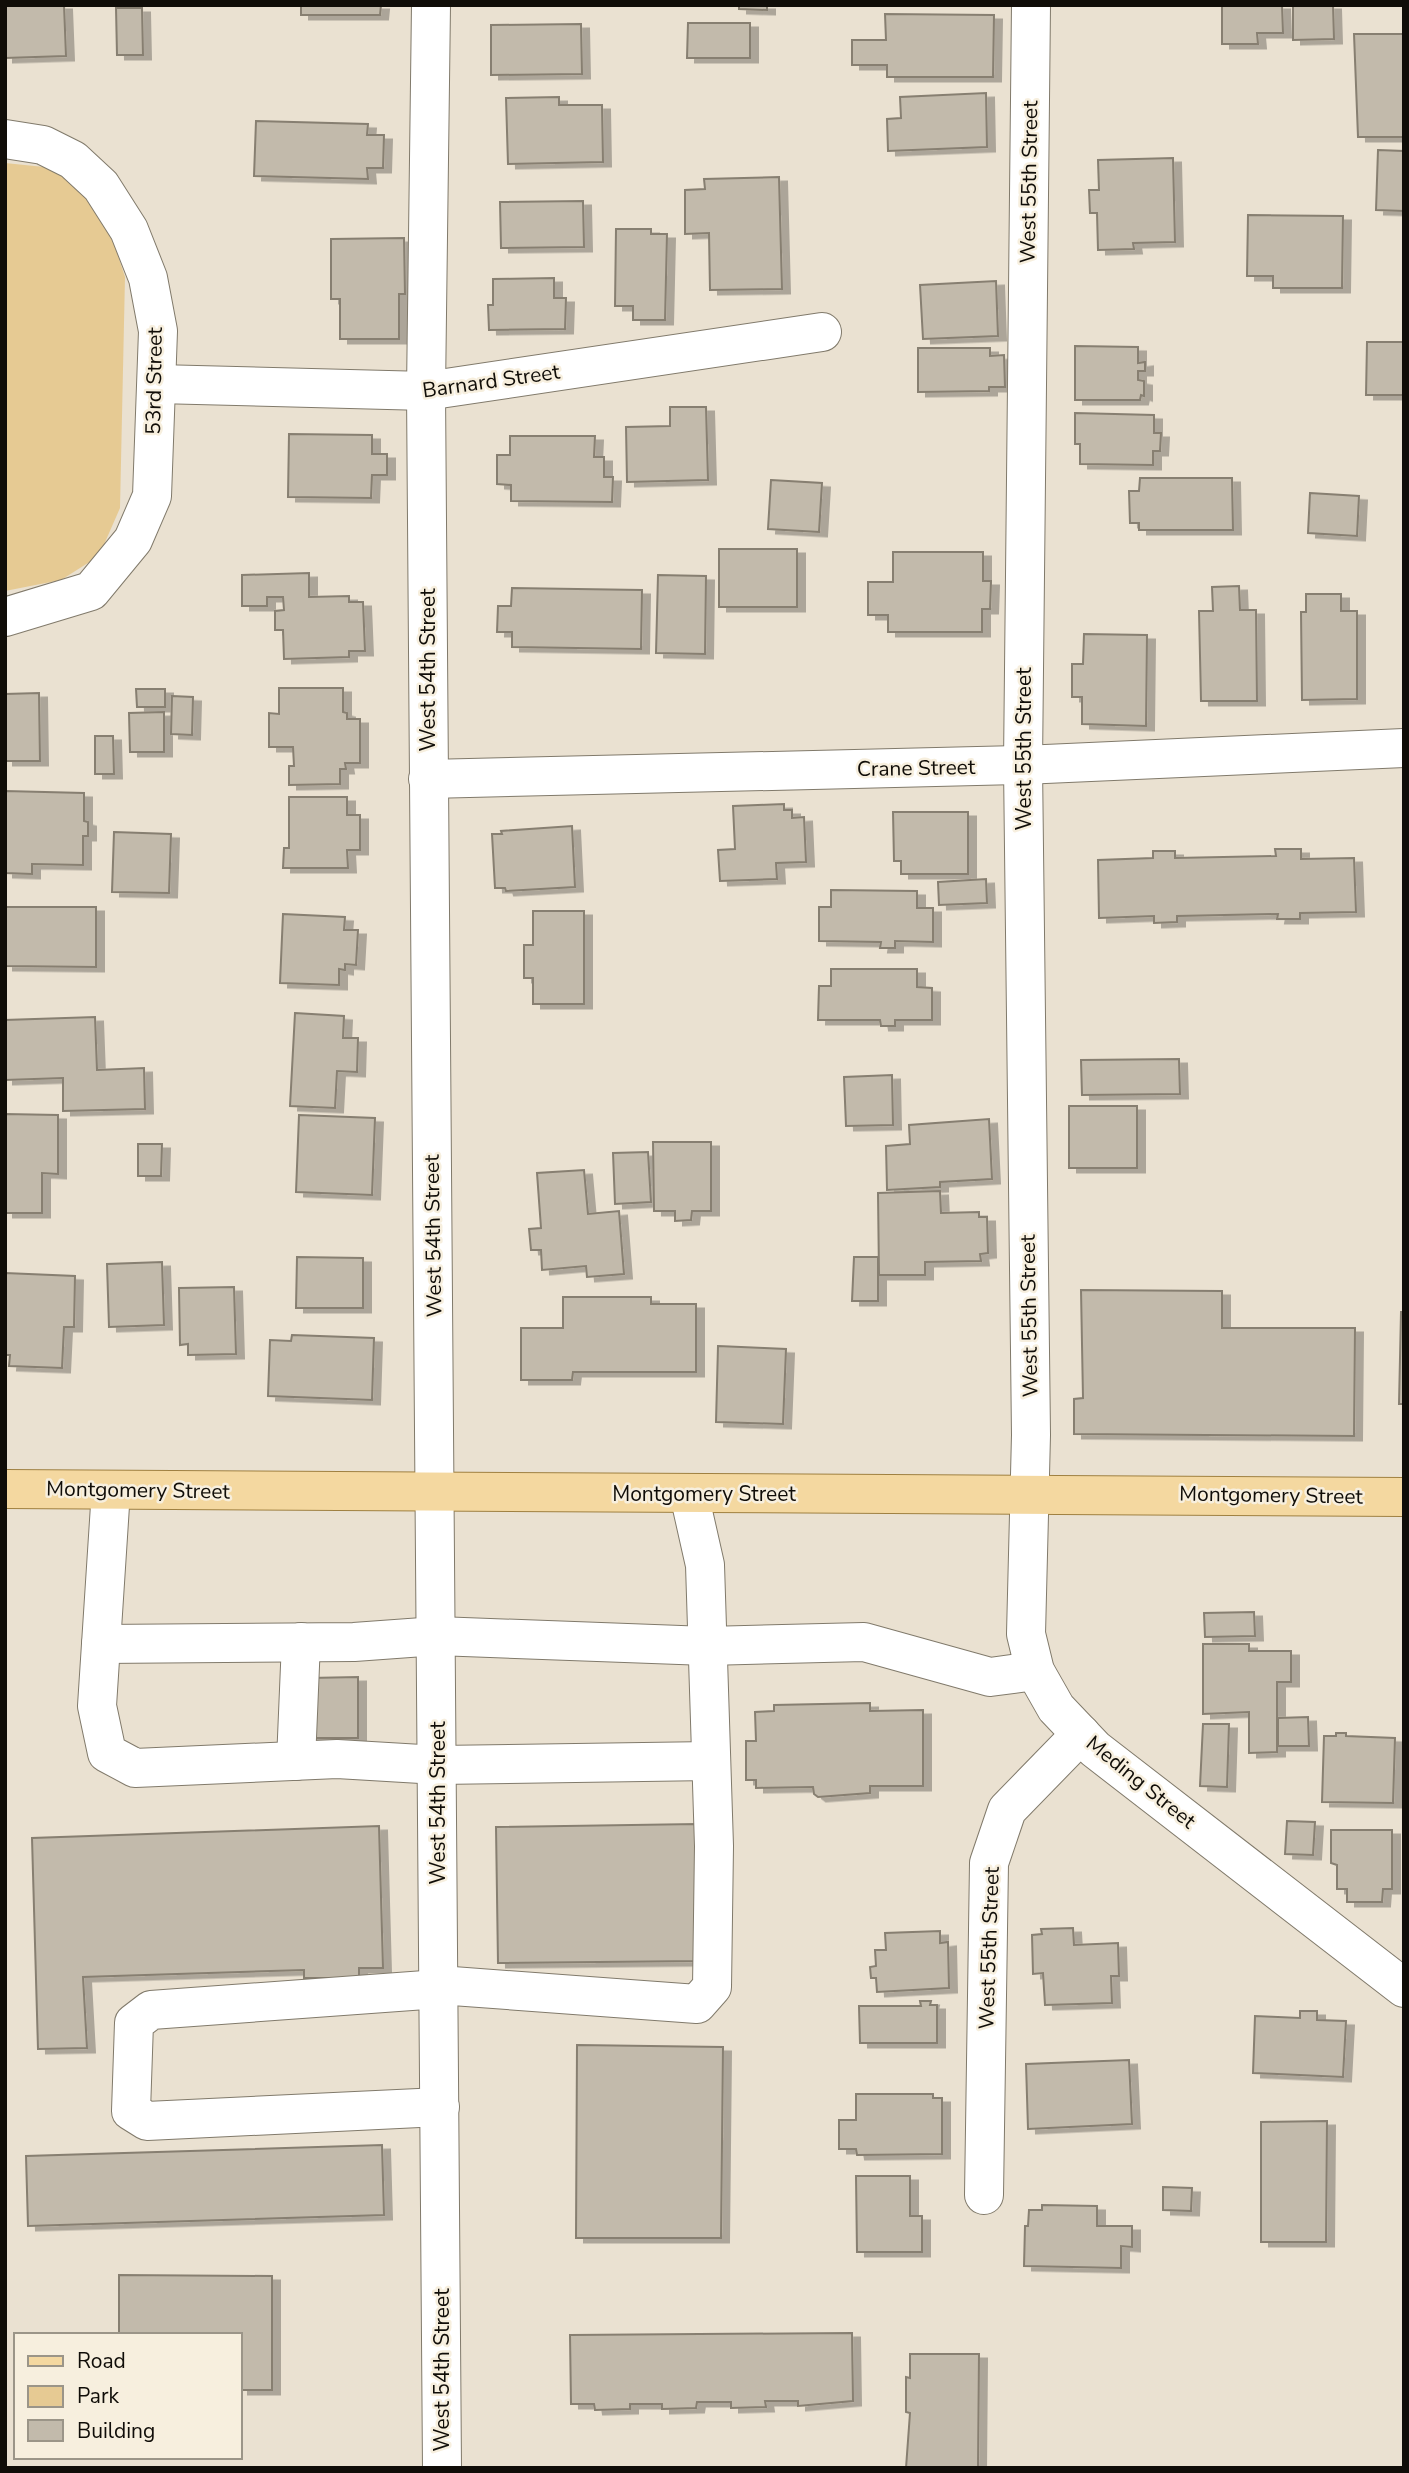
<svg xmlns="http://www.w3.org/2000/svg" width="1409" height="2473" viewBox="0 0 1409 2473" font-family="'Nunito Sans',sans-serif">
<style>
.green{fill:#e6ca93}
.building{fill:#c2baab;stroke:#877f71;stroke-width:2;filter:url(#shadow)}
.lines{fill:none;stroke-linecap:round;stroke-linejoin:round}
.minor-casing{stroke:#817a6b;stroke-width:40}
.major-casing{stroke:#9f8041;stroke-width:40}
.minor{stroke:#fff;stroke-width:38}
.major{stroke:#f4d8a0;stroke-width:38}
.labels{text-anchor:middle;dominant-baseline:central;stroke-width:5;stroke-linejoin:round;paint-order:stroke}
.street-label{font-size:21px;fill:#100d08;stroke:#f7efde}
</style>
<defs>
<filter id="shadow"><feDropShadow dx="8" dy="4.5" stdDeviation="0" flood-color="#0004"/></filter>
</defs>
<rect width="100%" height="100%" fill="#eae1d1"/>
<!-- green -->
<path class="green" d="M 5,163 L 64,169 L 103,210 L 125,277 L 120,508 L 99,556 L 61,580 L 5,591 Z"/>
<!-- building -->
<g class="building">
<path d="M 5,5 L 64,5 L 66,56 L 5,58 Z"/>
<path d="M 301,5 L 381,5 L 380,15 L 301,15 Z"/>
<path d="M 739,5 L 767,5 L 767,10 L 739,9 Z"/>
<path d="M 1222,5 L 1282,5 L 1283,33 L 1257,33 L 1258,44 L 1222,44 Z"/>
<path d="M 1293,5 L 1333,5 L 1334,39 L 1293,40 Z"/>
<path d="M 116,8 L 142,8 L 143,55 L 117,55 Z"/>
<path d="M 885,14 L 994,15 L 993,77 L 887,77 L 887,65 L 852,65 L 852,40 L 886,40 Z"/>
<path d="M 688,23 L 750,23 L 750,58 L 687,58 Z"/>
<path d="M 581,24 L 582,74 L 491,75 L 491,25 Z"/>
<path d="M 1354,34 L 1404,34 L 1404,137 L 1358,137 Z"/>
<path d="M 986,93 L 987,147 L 888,151 L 887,119 L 901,118 L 900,97 Z"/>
<path d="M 559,97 L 559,105 L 602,105 L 603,162 L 508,164 L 506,98 Z"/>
<path d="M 256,121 L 368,124 L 367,135 L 384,135 L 383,168 L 367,168 L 368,179 L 254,176 Z"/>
<path d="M 1378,150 L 1404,151 L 1404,211 L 1376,210 Z"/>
<path d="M 1173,158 L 1175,242 L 1133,243 L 1134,249 L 1098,250 L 1097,213 L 1090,213 L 1089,190 L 1099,190 L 1098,160 Z"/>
<path d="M 779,177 L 782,289 L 710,290 L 709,233 L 685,234 L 685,190 L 705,189 L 704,179 Z"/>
<path d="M 583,201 L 584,247 L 501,248 L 500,202 Z"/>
<path d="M 1248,215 L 1343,216 L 1342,288 L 1273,288 L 1273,276 L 1247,276 Z"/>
<path d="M 616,229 L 651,229 L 651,234 L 667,234 L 665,320 L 633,320 L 633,306 L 615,306 Z"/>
<path d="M 404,238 L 405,294 L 399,294 L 399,339 L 340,339 L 340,299 L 331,299 L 331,239 Z"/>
<path d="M 554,278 L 554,298 L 566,298 L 565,329 L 489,330 L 488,305 L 493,305 L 493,279 Z"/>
<path d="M 996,281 L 998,336 L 923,339 L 920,285 Z"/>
<path d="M 1367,342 L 1404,342 L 1404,395 L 1366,395 Z"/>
<path d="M 1075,346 L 1138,347 L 1138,363 L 1145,362 L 1145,371 L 1138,371 L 1138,380 L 1144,381 L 1144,396 L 1141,395 L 1140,400 L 1075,400 Z"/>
<path d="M 918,348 L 990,348 L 990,356 L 1004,355 L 1005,387 L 989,387 L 989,391 L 918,392 Z"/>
<path d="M 670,407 L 706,407 L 708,480 L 627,482 L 626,427 L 670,426 Z"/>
<path d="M 1075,413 L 1154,415 L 1154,433 L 1161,433 L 1160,451 L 1153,451 L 1153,465 L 1080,464 L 1080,444 L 1075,444 Z"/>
<path d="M 289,434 L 372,435 L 372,454 L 387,454 L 387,475 L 372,475 L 371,498 L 288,497 Z"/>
<path d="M 510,436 L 595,436 L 594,457 L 604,457 L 604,477 L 613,477 L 612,502 L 511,501 L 511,485 L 497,484 L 497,455 L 510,455 Z"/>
<path d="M 1140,478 L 1232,478 L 1233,530 L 1139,530 L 1139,523 L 1130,523 L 1129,491 L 1139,491 Z"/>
<path d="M 771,480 L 822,483 L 819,532 L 768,529 Z"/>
<path d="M 1310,493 L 1359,496 L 1357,536 L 1308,533 Z"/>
<rect x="719" y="549" width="78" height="58"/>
<path d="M 893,552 L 983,552 L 983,581 L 991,581 L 990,609 L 982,609 L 982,632 L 888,632 L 888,615 L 868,615 L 868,582 L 893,582 Z"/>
<path d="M 309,573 L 309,597 L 349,596 L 349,602 L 363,602 L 365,651 L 349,651 L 349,657 L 284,659 L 283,630 L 275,630 L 275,611 L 284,610 L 283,597 L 267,597 L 267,606 L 242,606 L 242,575 Z"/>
<path d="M 658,575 L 706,576 L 705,654 L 656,653 Z"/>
<path d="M 1239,586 L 1240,610 L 1256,610 L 1257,701 L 1201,701 L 1199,611 L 1213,611 L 1212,587 Z"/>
<path d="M 512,588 L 642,590 L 641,649 L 512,647 L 512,632 L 497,632 L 498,606 L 511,606 Z"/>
<path d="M 1306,594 L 1341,594 L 1341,611 L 1357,611 L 1357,699 L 1302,700 L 1301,612 L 1306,612 Z"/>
<path d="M 1084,634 L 1147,635 L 1146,726 L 1082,724 L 1082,697 L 1072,697 L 1072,664 L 1083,664 Z"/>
<path d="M 279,688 L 343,688 L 343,712 L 347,713 L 347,719 L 360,719 L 360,763 L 345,763 L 346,769 L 340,769 L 340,784 L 289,785 L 289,766 L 294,766 L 293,747 L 269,747 L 269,713 L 279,714 Z"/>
<path d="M 136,689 L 165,689 L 165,707 L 137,707 Z"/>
<path d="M 39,693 L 40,761 L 5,761 L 5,694 Z"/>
<path d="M 172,696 L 193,697 L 192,735 L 171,734 Z"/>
<path d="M 164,712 L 164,752 L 130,752 L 129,713 Z"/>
<path d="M 95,736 L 113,736 L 114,774 L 95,774 Z"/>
<path d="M 5,791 L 84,793 L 84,821 L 88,822 L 88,836 L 83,836 L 83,865 L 32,864 L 32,874 L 5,873 Z"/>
<path d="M 289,797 L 347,797 L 347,815 L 360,815 L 360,850 L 347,850 L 348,868 L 283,868 L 284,848 L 289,848 Z"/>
<path d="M 784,804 L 784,810 L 792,810 L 792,818 L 804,817 L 806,862 L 776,863 L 777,879 L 720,881 L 718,850 L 735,849 L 733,806 Z"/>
<path d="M 893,812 L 968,812 L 968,874 L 901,874 L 901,861 L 894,861 Z"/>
<path d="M 572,826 L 575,887 L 506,891 L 505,888 L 495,888 L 492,834 L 502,834 L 501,831 Z"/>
<path d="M 114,832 L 171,834 L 169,893 L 112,892 Z"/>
<path d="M 1275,849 L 1301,849 L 1301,859 L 1354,858 L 1356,912 L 1300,913 L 1300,919 L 1277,919 L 1278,914 L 1177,916 L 1177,922 L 1154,923 L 1154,916 L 1099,918 L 1098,860 L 1153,858 L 1153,851 L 1175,851 L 1175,858 L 1276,856 Z"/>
<path d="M 986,879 L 987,903 L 939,905 L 938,882 Z"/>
<path d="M 831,890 L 917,891 L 917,908 L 933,908 L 933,942 L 895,941 L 895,948 L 880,948 L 881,942 L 819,941 L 819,907 L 831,907 Z"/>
<path d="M 5,907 L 96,907 L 96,967 L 5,966 Z"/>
<path d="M 533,911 L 584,911 L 584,1004 L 533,1004 L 533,978 L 524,978 L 524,945 L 533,945 Z"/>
<path d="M 283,914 L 345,917 L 344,930 L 358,930 L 356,965 L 345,964 L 345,970 L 339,969 L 339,985 L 280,983 Z"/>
<path d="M 831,969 L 917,969 L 917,987 L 932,988 L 932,1020 L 895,1020 L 895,1026 L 881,1026 L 880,1020 L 818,1020 L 819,986 L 831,986 Z"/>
<path d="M 295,1013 L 344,1016 L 343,1038 L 358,1038 L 357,1072 L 337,1071 L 335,1108 L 290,1106 Z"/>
<path d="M 95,1017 L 97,1070 L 144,1068 L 145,1109 L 63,1111 L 63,1078 L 5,1080 L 5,1020 Z"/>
<path d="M 1179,1059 L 1180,1094 L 1082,1095 L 1081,1060 Z"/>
<path d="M 892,1075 L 893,1125 L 846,1126 L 844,1077 Z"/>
<rect x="1069" y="1106" width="68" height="62"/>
<path d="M 5,1114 L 58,1115 L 58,1174 L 42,1173 L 42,1213 L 5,1213 Z"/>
<path d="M 299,1115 L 375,1118 L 372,1195 L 296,1192 Z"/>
<path d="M 989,1119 L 992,1179 L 940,1182 L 940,1187 L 887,1190 L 886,1146 L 910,1144 L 909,1125 Z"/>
<path d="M 653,1142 L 711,1142 L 711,1211 L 692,1211 L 691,1220 L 675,1221 L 675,1211 L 654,1211 Z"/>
<path d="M 138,1144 L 162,1144 L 161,1176 L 138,1176 Z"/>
<path d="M 648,1152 L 651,1202 L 615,1204 L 613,1153 Z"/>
<path d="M 584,1170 L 588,1214 L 619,1211 L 624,1274 L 587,1277 L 586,1266 L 542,1270 L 541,1250 L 531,1250 L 529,1229 L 541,1228 L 537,1173 Z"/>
<path d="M 940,1191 L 941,1213 L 979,1212 L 979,1217 L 987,1217 L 988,1253 L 980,1254 L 981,1261 L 925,1262 L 925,1275 L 879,1275 L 878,1193 Z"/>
<path d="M 297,1257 L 363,1258 L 363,1308 L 296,1308 Z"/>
<path d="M 854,1257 L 878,1257 L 878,1301 L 852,1301 Z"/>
<path d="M 162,1262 L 164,1325 L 109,1327 L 107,1264 Z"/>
<path d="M 5,1273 L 75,1276 L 74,1327 L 64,1327 L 62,1368 L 9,1366 L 10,1355 L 5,1355 Z"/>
<path d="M 234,1287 L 236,1354 L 188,1355 L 188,1344 L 180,1345 L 179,1288 Z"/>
<path d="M 1081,1290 L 1222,1291 L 1222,1328 L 1355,1328 L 1354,1436 L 1074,1434 L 1074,1399 L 1083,1398 Z"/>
<path d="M 563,1297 L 651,1297 L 651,1304 L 696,1304 L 696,1372 L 573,1372 L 572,1380 L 521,1380 L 521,1328 L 563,1328 Z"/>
<path d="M 1401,1312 L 1404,1312 L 1404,1404 L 1399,1404 Z"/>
<path d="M 292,1335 L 374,1338 L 372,1400 L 268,1396 L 270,1340 L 291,1341 Z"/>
<path d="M 718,1346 L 786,1349 L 783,1424 L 716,1422 Z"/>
<path d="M 1254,1612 L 1255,1636 L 1205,1637 L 1204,1613 Z"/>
<path d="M 1203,1644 L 1249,1644 L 1249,1651 L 1291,1651 L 1291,1682 L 1277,1682 L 1277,1752 L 1249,1753 L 1249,1712 L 1203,1714 Z"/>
<path d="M 358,1677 L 358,1738 L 309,1738 L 309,1678 Z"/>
<path d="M 870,1703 L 870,1711 L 923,1710 L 923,1786 L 870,1786 L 870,1793 L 818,1797 L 814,1794 L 813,1787 L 756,1788 L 756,1780 L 746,1780 L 746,1741 L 756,1741 L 755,1712 L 774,1711 L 774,1705 Z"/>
<path d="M 1308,1717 L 1309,1746 L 1278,1746 L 1278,1718 Z"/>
<path d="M 1203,1724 L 1229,1724 L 1227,1787 L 1200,1786 Z"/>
<path d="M 1336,1733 L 1346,1733 L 1346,1736 L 1395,1738 L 1393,1803 L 1322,1802 L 1324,1736 L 1336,1736 Z"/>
<path d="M 1287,1821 L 1315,1822 L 1313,1855 L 1285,1854 Z"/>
<path d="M 697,1824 L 698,1961 L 498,1963 L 496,1827 Z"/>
<path d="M 379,1826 L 383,1968 L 359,1968 L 359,1978 L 304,1978 L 304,1970 L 83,1977 L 87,2048 L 38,2049 L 32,1838 Z"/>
<path d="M 1331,1830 L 1392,1830 L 1392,1889 L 1383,1889 L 1382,1902 L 1347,1902 L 1347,1889 L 1337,1889 L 1337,1865 L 1331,1863 Z"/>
<path d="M 1073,1928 L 1074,1945 L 1118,1943 L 1119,1976 L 1111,1976 L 1112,2003 L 1045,2005 L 1043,1973 L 1033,1974 L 1032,1935 L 1042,1934 L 1041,1929 Z"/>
<path d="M 940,1931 L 940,1943 L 948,1942 L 949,1988 L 877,1992 L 876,1978 L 871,1978 L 870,1967 L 876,1966 L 875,1950 L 886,1950 L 885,1933 Z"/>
<path d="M 920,2001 L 931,2001 L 930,2005 L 937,2005 L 937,2043 L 860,2043 L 859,2006 L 921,2006 Z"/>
<path d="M 1300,2011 L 1317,2011 L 1317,2020 L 1346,2021 L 1343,2077 L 1253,2073 L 1255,2016 L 1300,2018 Z"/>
<path d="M 577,2045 L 723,2047 L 721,2238 L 576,2238 Z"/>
<path d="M 1129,2060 L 1132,2124 L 1028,2129 L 1026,2064 Z"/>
<path d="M 856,2094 L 933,2094 L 933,2098 L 942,2098 L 942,2154 L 857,2155 L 856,2149 L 839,2149 L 839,2120 L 856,2120 Z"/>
<path d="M 1327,2121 L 1326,2242 L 1261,2242 L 1261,2122 Z"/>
<path d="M 382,2145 L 384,2215 L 28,2226 L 26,2156 Z"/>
<path d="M 856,2176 L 910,2176 L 910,2216 L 922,2216 L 922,2252 L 857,2252 Z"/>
<path d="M 1163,2187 L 1192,2188 L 1191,2211 L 1163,2210 Z"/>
<path d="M 1042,2205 L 1097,2206 L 1097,2226 L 1132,2226 L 1132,2247 L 1121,2246 L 1121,2268 L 1024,2266 L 1025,2226 L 1028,2226 L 1029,2210 L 1042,2210 Z"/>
<path d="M 119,2275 L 272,2276 L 272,2390 L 240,2390 L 240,2335 L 119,2335 Z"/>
<path d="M 852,2333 L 853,2401 L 798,2406 L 798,2401 L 765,2401 L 766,2407 L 731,2408 L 731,2402 L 697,2402 L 696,2408 L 662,2409 L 662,2404 L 630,2404 L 630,2409 L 595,2410 L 594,2404 L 571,2404 L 570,2335 Z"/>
<path d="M 910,2354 L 979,2354 L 978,2468 L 906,2468 L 910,2413 L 906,2412 L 906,2377 L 910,2378 Z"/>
</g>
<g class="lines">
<defs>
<g id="minor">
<path d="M 431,5 L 426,391 L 442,2468"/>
<path d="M 1031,5 L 1023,765 L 1031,1435 L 1026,1634 L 1035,1671 L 1056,1708 L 1095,1749 L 1404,1988"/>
<path d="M 5,139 L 43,145 L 73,160 L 101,186 L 129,230 L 148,278 L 158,331 L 152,496 L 133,540 L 91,591 L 5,617"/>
<path d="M 157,384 L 426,391 L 822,332"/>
<path d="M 428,779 L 1023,765 L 1404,748"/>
<path d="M 111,1490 L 97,1706 L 107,1753 L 135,1768 L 337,1759 L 438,1765 L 711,1761"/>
<path d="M 101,1644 L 354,1642 L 437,1636 L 707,1646 L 864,1642 L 990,1677 L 1035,1671"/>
<path d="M 296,1761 L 301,1642"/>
<path d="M 439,1985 L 697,2004 L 712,1987 L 714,1846 L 705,1565 L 689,1494"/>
<path d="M 439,1989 L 151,2010 L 134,2023 L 131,2111 L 147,2121 L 440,2107"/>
<path d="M 984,2195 L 989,1863 L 1007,1810 L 1081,1734"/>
</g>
<path id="major" d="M 5,1489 C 471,1494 938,1492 1404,1497"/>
</defs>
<!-- minor casing -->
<use href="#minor" class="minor-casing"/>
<!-- major casing -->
<use href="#major" class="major-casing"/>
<!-- minor -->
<use href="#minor" class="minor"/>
<!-- major -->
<use href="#major" class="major"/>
</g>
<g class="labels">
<!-- street labels -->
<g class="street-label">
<text transform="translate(1029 182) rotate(-89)">West 55th Street</text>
<text transform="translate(154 381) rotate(-89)">53rd Street</text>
<text transform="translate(491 381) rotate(-8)">Barnard Street</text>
<text transform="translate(428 670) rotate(-90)">West 54th Street</text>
<text transform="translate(1024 749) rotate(-90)">West 55th Street</text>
<text transform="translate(916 768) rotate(-1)">Crane Street</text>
<text transform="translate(433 1236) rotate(-91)">West 54th Street</text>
<text transform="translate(1029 1316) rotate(-91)">West 55th Street</text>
<text transform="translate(138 1490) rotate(1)">Montgomery Street</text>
<text x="704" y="1494">Montgomery Street</text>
<text transform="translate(1271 1495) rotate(1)">Montgomery Street</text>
<text transform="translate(1141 1782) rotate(39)">Meding Street</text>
<text transform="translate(438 1803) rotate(-90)">West 54th Street</text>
<text transform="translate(989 1948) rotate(-88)">West 55th Street</text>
<text transform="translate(442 2370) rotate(-90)">West 54th Street</text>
</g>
</g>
<!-- border -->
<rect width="1409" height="2473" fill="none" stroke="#100d08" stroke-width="14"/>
<!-- legend -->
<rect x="14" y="2333" width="228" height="126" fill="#f7efde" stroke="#9b9588" stroke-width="2"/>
<rect x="28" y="2356" width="35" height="10" fill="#f4d8a0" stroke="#9b9588" stroke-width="2"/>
<text x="77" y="2368" font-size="21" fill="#100d08">Road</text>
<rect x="28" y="2386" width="35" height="21" fill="#e6ca93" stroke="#9b9588" stroke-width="2"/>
<text x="77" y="2403" font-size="21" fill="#100d08">Park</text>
<rect x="28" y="2420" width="35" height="21" fill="#c2baab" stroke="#9b9588" stroke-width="2"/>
<text x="77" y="2438" font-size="21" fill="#100d08">Building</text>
</svg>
